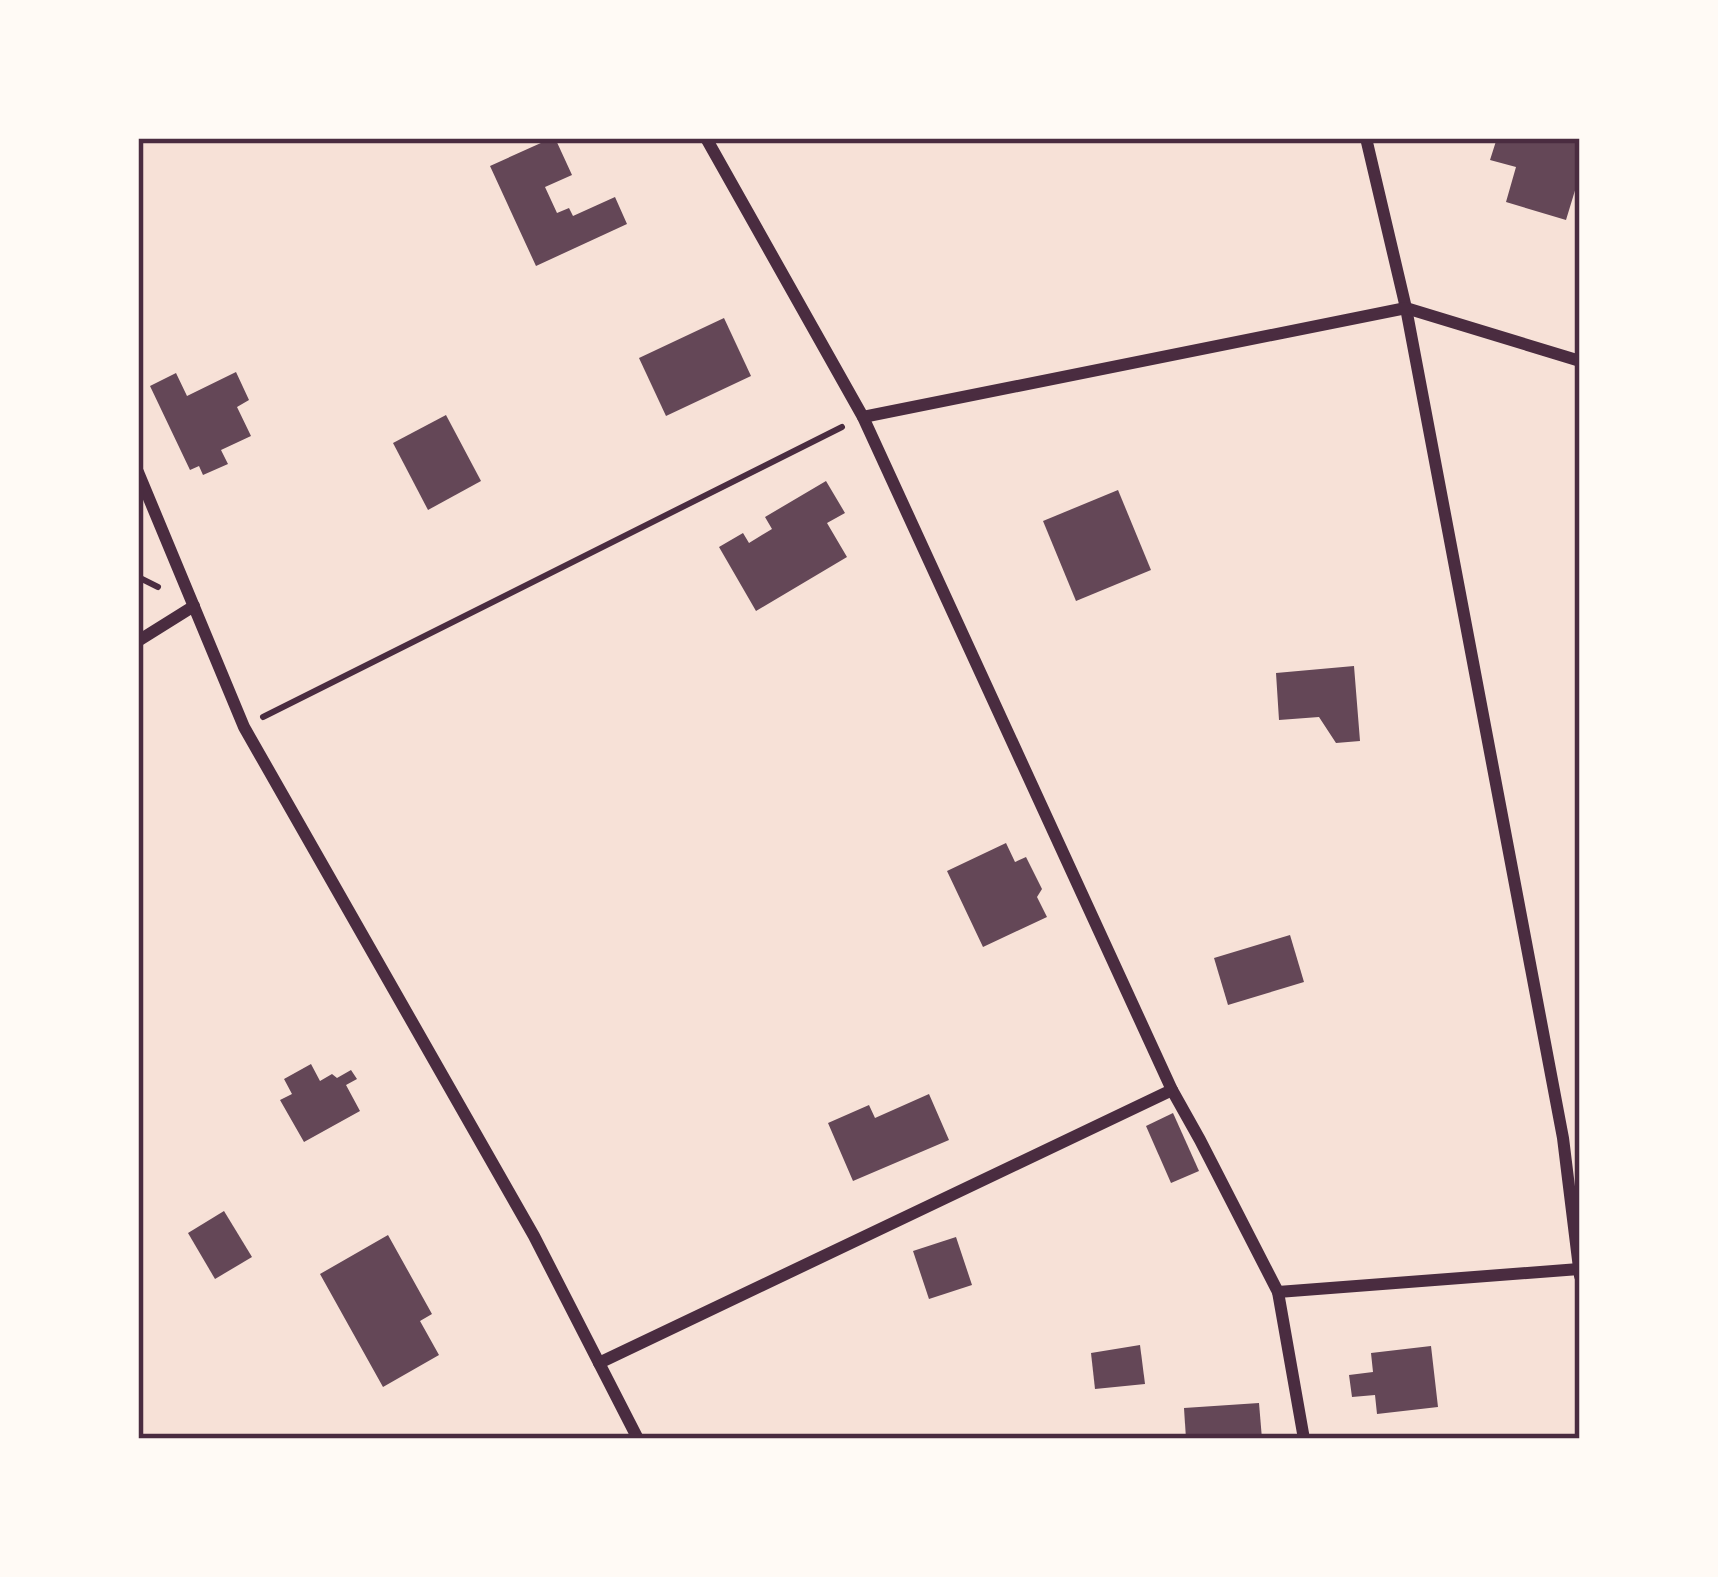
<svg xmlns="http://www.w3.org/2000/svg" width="1718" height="1577" viewBox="0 0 1718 1577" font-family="'Roboto Condensed',sans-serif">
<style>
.building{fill:#644757}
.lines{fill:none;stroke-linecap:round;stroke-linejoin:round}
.path{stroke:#4a2c40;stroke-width:6}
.minor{stroke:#4a2c40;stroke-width:12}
.neatline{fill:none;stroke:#4a2c40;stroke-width:4.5}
</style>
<rect width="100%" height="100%" fill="#f7e1d7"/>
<!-- building -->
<g class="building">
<path d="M 552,138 L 555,138 L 572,175 L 545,187 L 557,213 L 569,208 L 573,216 L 615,197 L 627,224 L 536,266 L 490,166 Z"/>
<path d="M 1497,138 L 1580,138 L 1580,174 L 1566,220 L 1506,202 L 1516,167 L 1490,160 Z"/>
<path d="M 724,318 L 751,376 L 666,416 L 639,358 Z"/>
<path d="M 236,372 L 249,400 L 237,407 L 251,436 L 221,450 L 228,464 L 203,475 L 199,466 L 190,470 L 150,386 L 176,373 L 187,396 Z"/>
<path d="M 446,415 L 481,481 L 428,510 L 393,443 Z"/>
<path d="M 826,481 L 845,513 L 827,523 L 847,557 L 756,611 L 719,547 L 743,533 L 749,543 L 772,529 L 765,517 Z"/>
<path d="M 1118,490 L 1151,570 L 1076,601 L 1043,521 Z"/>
<path d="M 1354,666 L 1360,741 L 1336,743 L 1319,717 L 1279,720 L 1276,673 Z"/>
<path d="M 1006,843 L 1015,862 L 1026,857 L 1042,889 L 1037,897 L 1047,917 L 983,947 L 947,871 Z"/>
<path d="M 1290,935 L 1304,982 L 1228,1005 L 1214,958 Z"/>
<path d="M 311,1064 L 320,1081 L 332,1074 L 337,1078 L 351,1070 L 357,1079 L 346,1085 L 360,1111 L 304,1142 L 280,1100 L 292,1094 L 284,1079 Z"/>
<path d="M 929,1094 L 949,1140 L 853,1181 L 828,1123 L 869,1105 L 875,1118 Z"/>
<path d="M 1173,1113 L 1199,1171 L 1171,1183 L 1146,1126 Z"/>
<path d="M 224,1211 L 252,1257 L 215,1279 L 188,1233 Z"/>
<path d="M 388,1235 L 432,1314 L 420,1321 L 439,1355 L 383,1387 L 320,1274 Z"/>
<path d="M 956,1237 L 972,1285 L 929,1299 L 913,1251 Z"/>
<path d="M 1140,1345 L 1145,1384 L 1095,1389 L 1091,1353 Z"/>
<path d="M 1431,1346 L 1438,1407 L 1377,1414 L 1375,1395 L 1352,1397 L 1349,1375 L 1373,1372 L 1371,1353 Z"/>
<path d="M 1259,1403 L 1262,1439 L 1186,1439 L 1184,1408 Z"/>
</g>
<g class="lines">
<!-- path -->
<g class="path">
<path d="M 138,577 L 158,587"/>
<path d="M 263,717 L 842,427"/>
</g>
<!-- minor -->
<g class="minor">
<path d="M 706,138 L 863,417 L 1172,1090 L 1200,1140 L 1278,1292 L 1304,1439"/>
<path d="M 1366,138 L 1406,308 L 1563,1138 L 1580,1276"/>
<path d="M 863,417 L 1406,308 L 1580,361"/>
<path d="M 138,472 L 244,727 L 534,1236 L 638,1439"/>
<path d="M 138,641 L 194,606"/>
<path d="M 1278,1292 L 1579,1269"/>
<path d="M 599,1363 L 1172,1090"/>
</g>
</g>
<!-- border -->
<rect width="1718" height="1577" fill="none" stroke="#fffaf5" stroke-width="282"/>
<rect x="141" y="141" width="1436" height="1295" class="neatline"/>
</svg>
